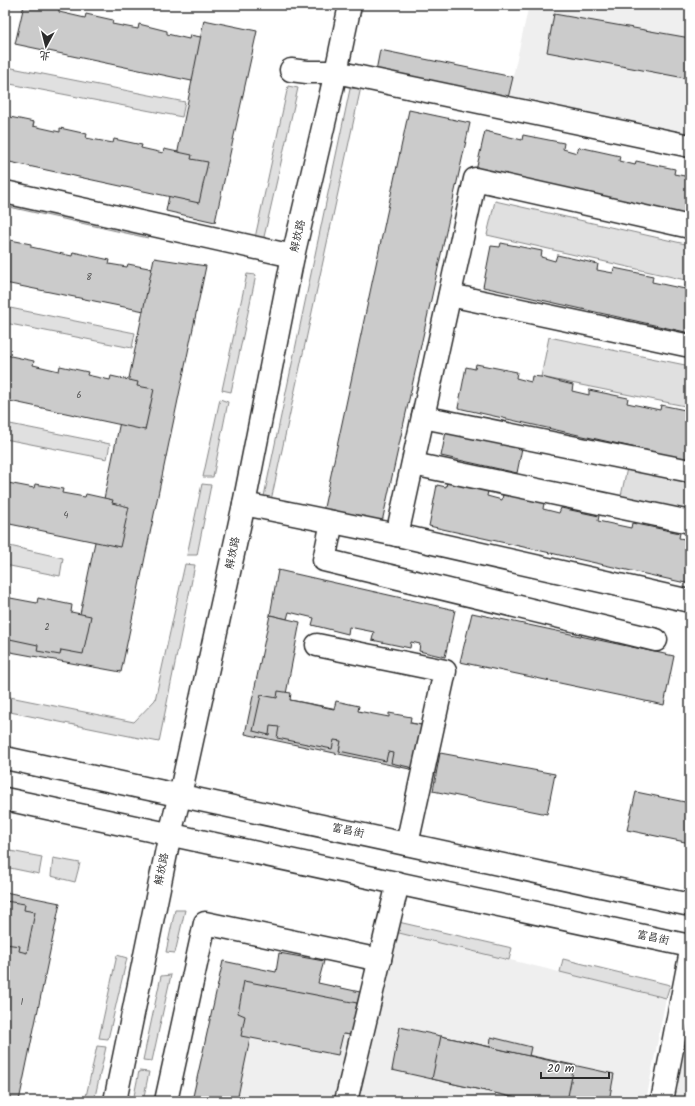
<svg xmlns="http://www.w3.org/2000/svg" width="695" height="1106" viewBox="0 0 695 1106" font-family="Kalam,'LXGW WenKai TC',sans-serif">
<style>
.built{fill:#efefef}
.green{fill:#e0e0e0;stroke:#868686}
.building{fill:#cbcbcb;stroke:#2b2b2b}
.lines{fill:none;stroke-linecap:round;stroke-linejoin:round}
.minor-casing{stroke:#2b2b2b;stroke-width:25}
.major-casing{stroke:#2b2b2b;stroke-width:25}
.minor{stroke:#fff;stroke-width:22}
.major{stroke:#fff;stroke-width:22}
.labels{text-anchor:middle;dominant-baseline:central;stroke-width:3;stroke-linejoin:round;paint-order:stroke}
.number-label{font-size:9px;fill:#535353}
.street-label{font-size:11px;fill:#2b2b2b;stroke:#fff}
</style>
<rect width="100%" height="100%" fill="#fff"/>
<filter id="ink" filterUnits="userSpaceOnUse"><feTurbulence type="fractalNoise" baseFrequency=".025" numOctaves="2"/><feDisplacementMap in="SourceGraphic" scale="8" xChannelSelector="R" yChannelSelector="G"/><feConvolveMatrix kernelMatrix="1 2 1 2 8 2 1 2 1" color-interpolation-filters="sRGB"/></filter>
<g filter="url(#ink)">
<!-- built -->
<g class="built">
<path d="M 529,5 L 690,5 L 690,135 L 508,98 Z"/>
<path d="M 391,931 L 666,998 L 646,1101 L 191,1101 L 223,961 L 276,972 L 279,953 L 324,961 L 318,983 L 377,995 Z"/>
<path d="M 690,1018 L 690,1101 L 674,1101 L 689,1025 Z"/>
</g>
<!-- green -->
<g class="green">
<path d="M 7,67 L 185,102 L 182,117 L 5,83 Z"/>
<path d="M 288,86 L 298,88 L 261,250 L 253,247 Z"/>
<path d="M 361,87 L 270,505 L 263,501 L 350,89 Z"/>
<path d="M 5,201 L 150,233 L 148,238 L 5,206 Z"/>
<path d="M 495,201 L 690,245 L 690,281 L 487,235 Z"/>
<path d="M 247,274 L 256,275 L 231,392 L 222,390 Z"/>
<path d="M 5,307 L 135,333 L 132,348 L 5,323 Z"/>
<path d="M 549,337 L 690,366 L 690,407 L 541,377 Z"/>
<path d="M 220,399 L 228,402 L 213,477 L 203,477 Z"/>
<path d="M 5,423 L 110,444 L 107,459 L 5,439 Z"/>
<path d="M 627,468 L 690,481 L 690,511 L 621,496 Z"/>
<path d="M 202,484 L 211,485 L 197,555 L 187,555 Z"/>
<path d="M 5,545 L 63,558 L 60,576 L 5,565 Z"/>
<path d="M 185,564 L 195,565 L 159,742 L 5,711 L 5,696 L 134,722 L 155,700 Z"/>
<path d="M 5,850 L 42,857 L 39,874 L 5,867 Z"/>
<path d="M 53,858 L 80,863 L 75,882 L 51,876 Z"/>
<path d="M 175,910 L 185,910 L 175,953 L 166,952 Z"/>
<path d="M 394,921 L 512,948 L 509,960 L 391,931 Z"/>
<path d="M 117,955 L 127,958 L 108,1039 L 99,1038 Z"/>
<path d="M 563,959 L 670,985 L 666,998 L 560,972 Z"/>
<path d="M 171,975 L 152,1061 L 143,1060 L 161,976 Z"/>
<path d="M 97,1046 L 106,1047 L 94,1101 L 85,1101 Z"/>
<path d="M 139,1071 L 149,1072 L 143,1101 L 133,1101 Z"/>
</g>
<!-- building -->
<g class="building">
<path d="M 24,5 L 45,5 L 59,8 L 59,12 L 85,18 L 86,14 L 113,20 L 112,24 L 138,29 L 139,24 L 167,31 L 167,34 L 189,39 L 190,35 L 217,40 L 216,45 L 233,48 L 225,88 L 15,44 Z"/>
<path d="M 554,14 L 690,38 L 690,79 L 547,52 Z"/>
<path d="M 204,20 L 257,31 L 215,222 L 166,211 Z"/>
<path d="M 380,50 L 513,77 L 508,98 L 376,71 Z"/>
<path d="M 409,110 L 470,123 L 382,522 L 323,512 Z"/>
<path d="M 5,116 L 34,122 L 33,126 L 60,132 L 60,128 L 87,134 L 86,138 L 113,143 L 114,139 L 142,145 L 141,148 L 163,153 L 164,149 L 192,155 L 191,159 L 208,162 L 199,203 L 5,161 Z"/>
<path d="M 485,131 L 522,140 L 523,135 L 564,143 L 563,149 L 577,153 L 579,147 L 620,156 L 619,161 L 635,165 L 636,161 L 675,169 L 674,174 L 690,177 L 690,221 L 475,175 Z"/>
<path d="M 5,239 L 31,244 L 31,247 L 72,256 L 73,252 L 110,260 L 109,264 L 127,267 L 128,264 L 169,272 L 168,276 L 177,278 L 169,316 L 5,283 Z"/>
<path d="M 501,243 L 542,251 L 541,257 L 555,261 L 557,255 L 598,264 L 597,270 L 613,273 L 614,268 L 653,276 L 652,282 L 685,289 L 686,284 L 690,284 L 690,333 L 483,287 L 491,246 L 500,247 Z"/>
<path d="M 154,258 L 206,266 L 121,672 L 5,651 L 5,605 L 79,619 Z"/>
<path d="M 6,355 L 34,361 L 33,365 L 59,371 L 60,366 L 88,372 L 87,375 L 110,380 L 111,376 L 138,382 L 137,386 L 154,389 L 145,430 L 5,400 L 5,359 Z"/>
<path d="M 476,364 L 517,372 L 516,378 L 531,382 L 532,376 L 541,377 L 573,385 L 572,391 L 589,395 L 589,390 L 628,398 L 627,403 L 660,410 L 661,405 L 690,411 L 690,460 L 458,408 L 466,367 L 475,369 Z"/>
<path d="M 446,432 L 522,448 L 517,473 L 441,456 Z"/>
<path d="M 5,478 L 9,478 L 8,483 L 34,488 L 35,484 L 63,489 L 62,493 L 85,497 L 86,494 L 113,500 L 112,503 L 129,507 L 120,547 L 5,523 Z"/>
<path d="M 447,482 L 488,491 L 487,496 L 502,500 L 503,494 L 544,503 L 543,509 L 559,513 L 561,508 L 599,516 L 598,521 L 631,528 L 632,523 L 680,533 L 679,538 L 690,540 L 690,584 L 429,526 L 437,485 L 446,487 Z"/>
<path d="M 278,570 L 455,610 L 445,657 L 419,651 L 420,644 L 411,642 L 410,648 L 372,640 L 374,632 L 349,627 L 348,634 L 312,625 L 314,618 L 289,612 L 287,619 L 270,615 Z"/>
<path d="M 5,597 L 37,603 L 38,598 L 72,605 L 71,612 L 91,616 L 83,654 L 61,650 L 60,655 L 37,651 L 38,645 L 5,638 Z"/>
<path d="M 472,613 L 674,656 L 664,705 L 460,662 Z"/>
<path d="M 270,615 L 300,622 L 285,699 L 427,726 L 419,771 L 245,734 Z"/>
<path d="M 278,691 L 291,693 L 290,700 L 334,709 L 336,701 L 359,706 L 358,711 L 389,717 L 389,713 L 411,717 L 410,723 L 427,726 L 418,769 L 391,763 L 393,753 L 388,752 L 386,761 L 339,751 L 341,741 L 334,740 L 332,749 L 277,738 L 279,727 L 270,726 L 269,735 L 253,731 L 261,695 L 277,698 Z"/>
<path d="M 440,753 L 555,774 L 547,814 L 433,791 Z"/>
<path d="M 636,792 L 690,803 L 690,843 L 627,830 Z"/>
<path d="M 5,892 L 60,903 L 19,1101 L 5,1101 Z"/>
<path d="M 5,901 L 25,904 L 24,910 L 35,912 L 27,953 L 19,951 L 20,946 L 5,944 Z"/>
<path d="M 279,953 L 324,961 L 318,983 L 360,992 L 353,1025 L 257,1005 L 237,1101 L 192,1101 L 223,961 L 276,972 Z"/>
<path d="M 244,981 L 357,1003 L 351,1035 L 343,1034 L 338,1055 L 241,1036 L 245,1016 L 238,1013 Z"/>
<path d="M 400,1027 L 614,1074 L 609,1101 L 530,1101 L 392,1070 Z"/>
<path d="M 441,1036 L 574,1066 L 567,1101 L 530,1101 L 432,1079 Z"/>
<path d="M 491,1037 L 531,1047 L 529,1056 L 490,1047 Z"/>
</g>
<g class="lines">
<defs>
<g id="minor">
<path d="M 291,70 L 307,72 L 336,72 L 690,146"/>
<path d="M 5,192 L 293,256"/>
<path d="M 450,295 L 690,346"/>
<path d="M 423,417 L 690,471"/>
<path d="M 413,464 L 690,522"/>
<path d="M 244,504 L 397,535 L 690,601"/>
<path d="M 332,522 L 324,560 L 656,640"/>
<path d="M 397,535 L 475,179 L 690,227"/>
<path d="M 317,645 L 445,671 L 407,844"/>
<path d="M 115,1101 L 170,834 L 180,795 L 244,504 L 293,256 L 336,72 L 350,5"/>
<path d="M 166,1101 L 205,923 L 380,960"/>
<path d="M 346,1101 L 398,883"/>
<path d="M 662,1101 L 690,956"/>
</g>
<g id="major">
<path d="M 5,758 L 690,905"/>
<path d="M 5,799 L 690,946"/>
</g>
</defs>
<!-- minor casing -->
<use href="#minor" class="minor-casing"/>
<!-- major casing -->
<use href="#major" class="major-casing"/>
<!-- minor -->
<use href="#minor" class="minor"/>
<!-- major -->
<use href="#major" class="major"/>
</g>
</g>
<g class="labels">
<!-- number labels -->
<g class="number-label">
<text x="89" y="277">8</text>
<text x="79" y="395">6</text>
<text x="66" y="515">4</text>
<text x="47" y="627">2</text>
<text x="22" y="1002">1</text>
</g>
<!-- street labels -->
<g class="street-label">
<text transform="translate(298 236) rotate(-77)">解放路</text>
<text transform="translate(233 553) rotate(-78)">解放路</text>
<text transform="translate(348 831) rotate(12)">富昌街</text>
<text transform="translate(162 869) rotate(-79)">解放路</text>
<text transform="translate(653 938) rotate(12)">富昌街</text>
</g>
</g>
<!-- margin -->
<rect width="695" height="1106" fill="none" stroke="#fff" stroke-width="20"/>
<rect x="10" y="10" width="675" height="1086" fill="none" stroke="#2b2b2b" stroke-width="1.5" filter="url(#ink)"/>
<!-- north arrow -->
<g transform="translate(46 46) rotate(187)" stroke="#ffffff" stroke-width="3" paint-order="stroke">
<path d="M0-3L7 15L0 10L-7 15Z" fill="#2b2b2b"/>
<text y="-6" font-size="11" font-weight="bold" text-anchor="middle" fill="#2b2b2b">北</text>
</g>
<!-- scale -->
<path d="M541 1072v6h68v-6" fill="none" stroke="#2b2b2b" stroke-width="2"/>
<text x="547" y="1072" font-size="12" fill="#2b2b2b" stroke="#ffffff" stroke-width="3" paint-order="stroke">20 m</text>
</svg>
